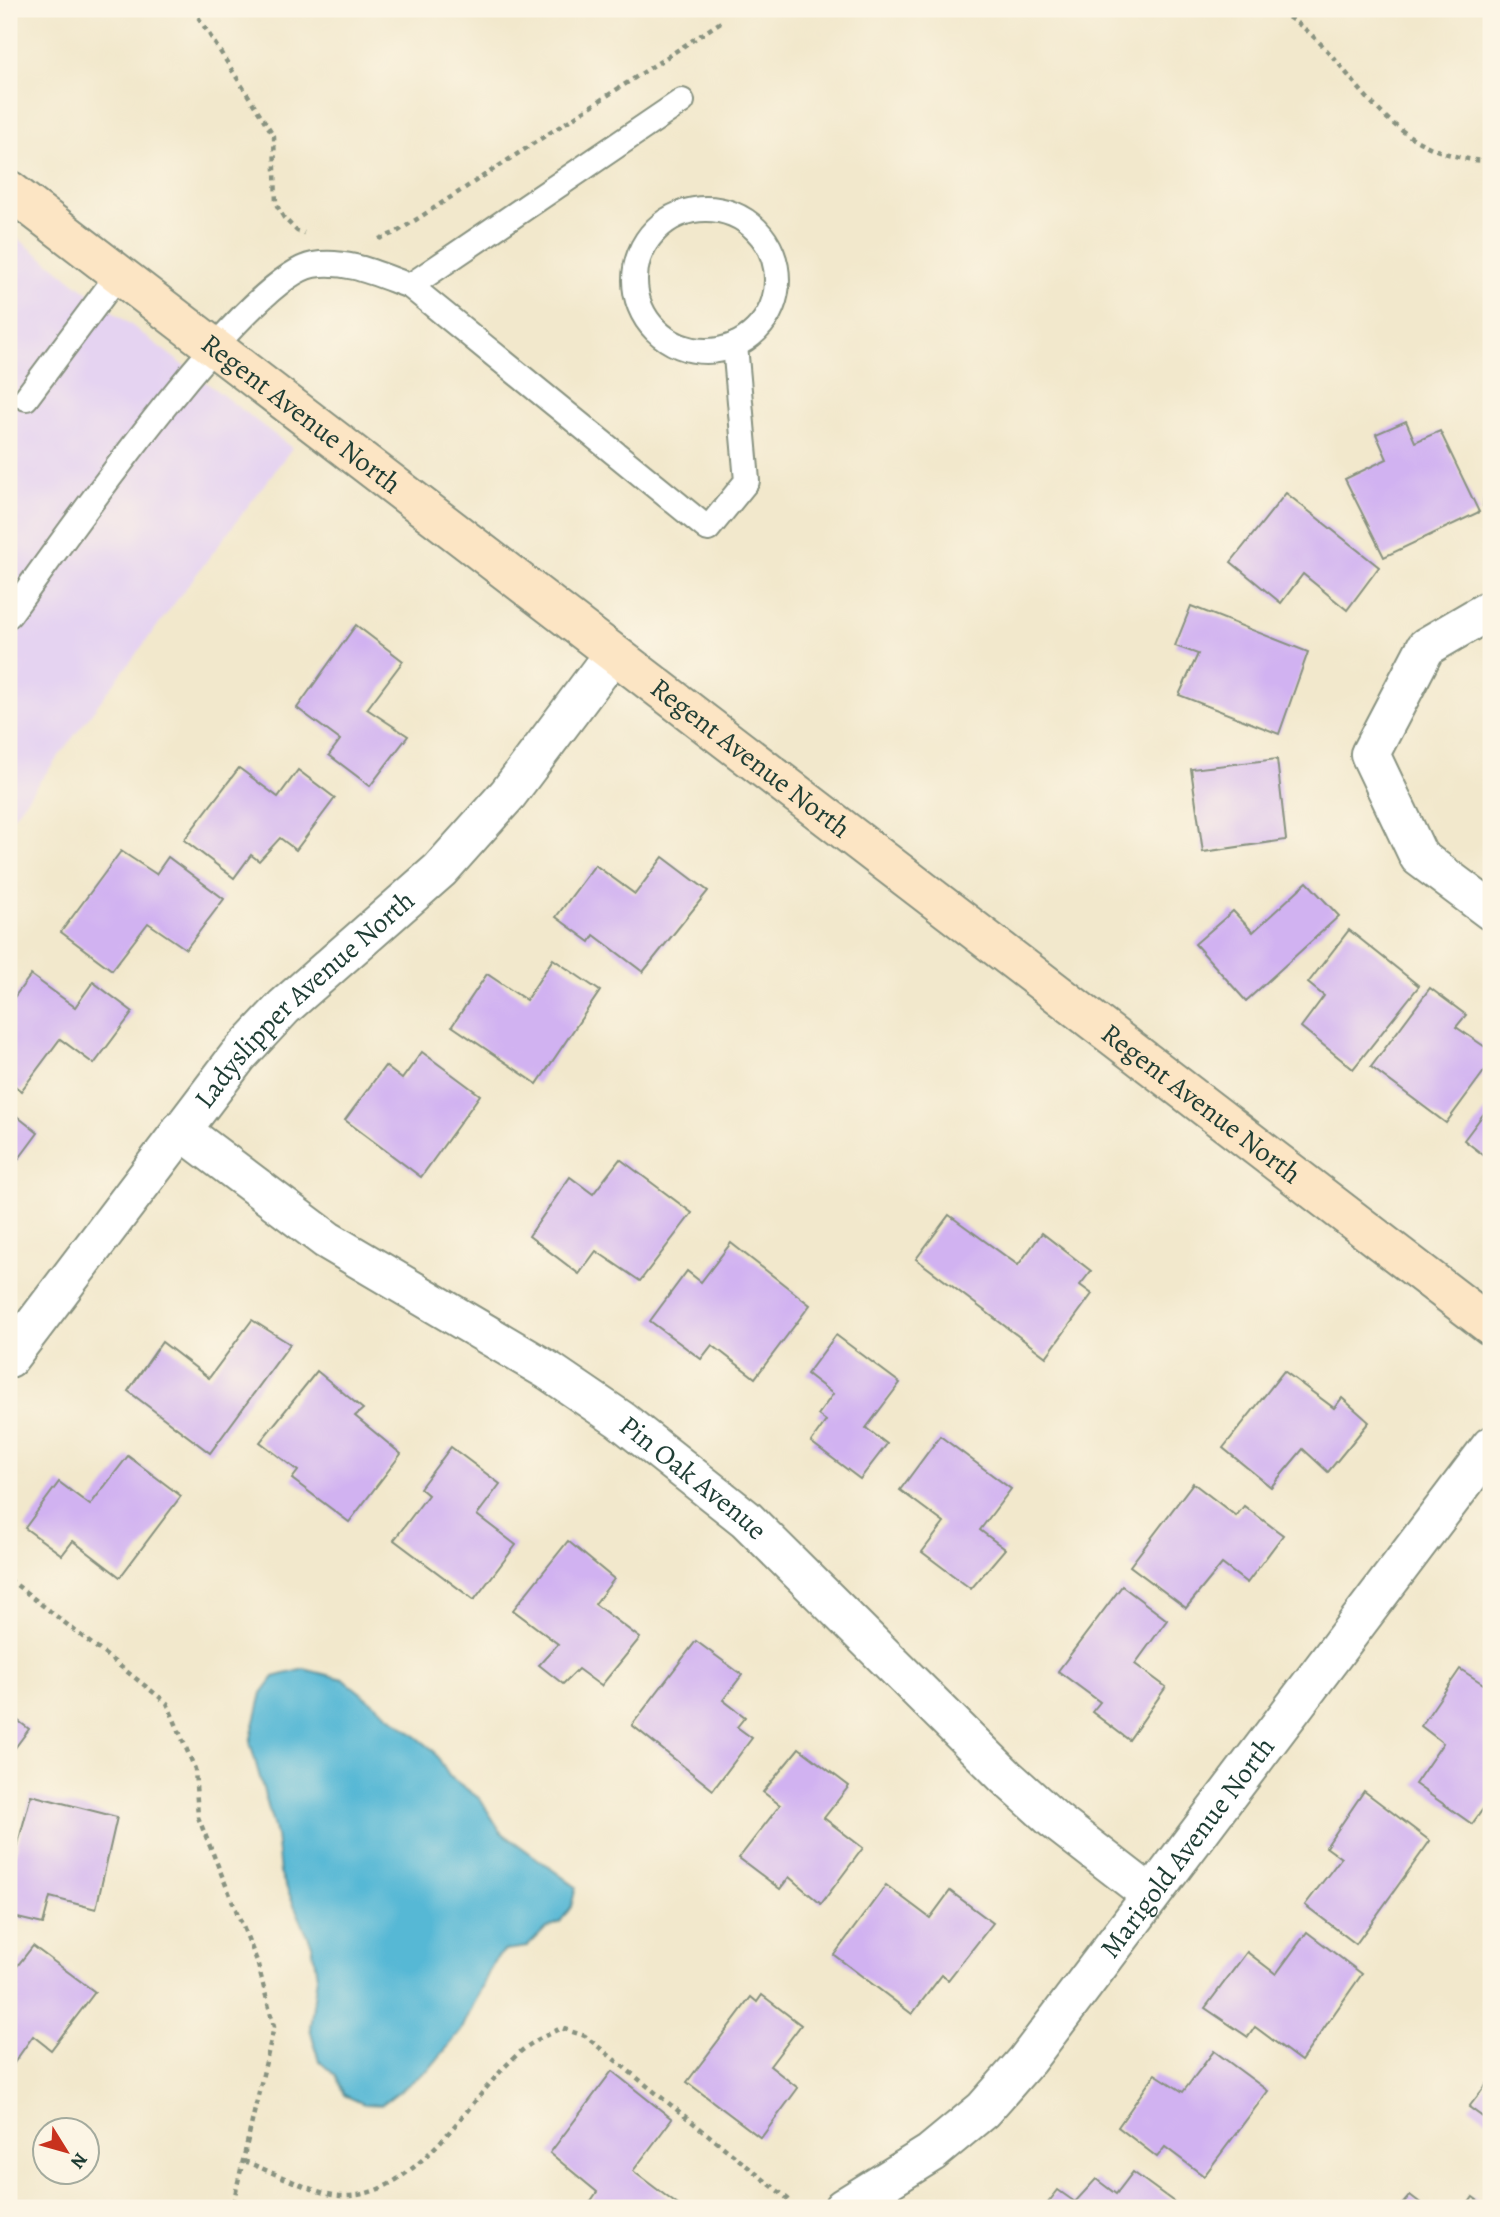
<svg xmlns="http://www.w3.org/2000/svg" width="1500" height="2217" viewBox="0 0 1500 2217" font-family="Alegreya,serif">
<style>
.built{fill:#e5d3f1}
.water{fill:#56b8d5;stroke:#3a7a84;stroke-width:2}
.building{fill:#d1b2f1}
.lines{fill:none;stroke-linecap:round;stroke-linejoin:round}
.lane-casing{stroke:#889280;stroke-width:28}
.street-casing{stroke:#889280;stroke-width:42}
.secondary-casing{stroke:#889280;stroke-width:42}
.path{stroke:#889280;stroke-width:4.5;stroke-dasharray:5 5;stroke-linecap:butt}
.lane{stroke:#fff;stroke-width:24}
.street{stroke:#fff;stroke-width:38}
.secondary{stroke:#fce5c4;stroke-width:38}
.labels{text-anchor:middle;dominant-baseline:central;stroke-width:5;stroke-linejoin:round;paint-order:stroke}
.street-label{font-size:28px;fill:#1f3d34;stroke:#fcf5e5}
</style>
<rect width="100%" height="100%" fill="#fcf5e5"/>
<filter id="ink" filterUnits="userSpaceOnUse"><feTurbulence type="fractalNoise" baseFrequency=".0143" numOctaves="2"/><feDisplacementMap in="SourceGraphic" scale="14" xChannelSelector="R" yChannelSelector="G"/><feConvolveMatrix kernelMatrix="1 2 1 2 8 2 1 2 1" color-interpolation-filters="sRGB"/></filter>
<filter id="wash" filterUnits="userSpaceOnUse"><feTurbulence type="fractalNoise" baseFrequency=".00686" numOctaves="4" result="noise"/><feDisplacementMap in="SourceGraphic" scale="28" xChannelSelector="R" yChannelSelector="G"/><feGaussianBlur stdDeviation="1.57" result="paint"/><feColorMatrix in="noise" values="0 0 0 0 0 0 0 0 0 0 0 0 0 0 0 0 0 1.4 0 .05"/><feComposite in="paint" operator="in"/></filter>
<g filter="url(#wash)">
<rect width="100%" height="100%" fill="#f2e8cc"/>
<!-- built -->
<path class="built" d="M 9,232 L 292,448 L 9,822 Z"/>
<!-- water -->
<path class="water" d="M 304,1669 L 343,1679 L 432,1749 L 449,1776 L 480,1799 L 501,1832 L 576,1887 L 571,1907 L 560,1922 L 545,1929 L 527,1947 L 505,1950 L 494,1961 L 461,2031 L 430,2068 L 381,2105 L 364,2104 L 344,2095 L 336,2076 L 319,2061 L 310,2028 L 317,1976 L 312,1945 L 280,1873 L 276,1835 L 250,1742 L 262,1693 L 274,1677 Z"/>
<g id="blocks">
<!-- building -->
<g class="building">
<path d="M 1406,421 L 1415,442 L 1440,431 L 1479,512 L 1384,557 L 1345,479 L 1387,459 L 1376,434 Z"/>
<path d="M 1489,451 L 1491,452 L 1491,507 L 1483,506 Z"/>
<path d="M 1286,493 L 1379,567 L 1347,610 L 1303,574 L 1281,603 L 1231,562 Z"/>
<path d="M 1191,606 L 1308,652 L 1279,734 L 1179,695 L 1198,654 L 1175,646 Z"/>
<path d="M 356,625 L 403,661 L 367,709 L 408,736 L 370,786 L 329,755 L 340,740 L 297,708 Z"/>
<path d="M 1277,759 L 1286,840 L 1203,852 L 1191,769 Z"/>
<path d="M 239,768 L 278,797 L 298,770 L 335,798 L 296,850 L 280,838 L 259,861 L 251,855 L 234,878 L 184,840 Z"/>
<path d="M 121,851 L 156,874 L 168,857 L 224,899 L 186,949 L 148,923 L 112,970 L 61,932 Z"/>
<path d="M 663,857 L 708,891 L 643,972 L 594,935 L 590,942 L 556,917 L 595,865 L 635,894 Z"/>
<path d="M 1307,882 L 1339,916 L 1246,1001 L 1195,944 L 1233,911 L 1253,932 Z"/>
<path d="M 1349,930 L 1419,986 L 1353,1069 L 1301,1027 L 1324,996 L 1308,983 Z"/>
<path d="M 553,959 L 600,991 L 537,1084 L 452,1026 L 487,974 L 526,1000 Z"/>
<path d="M 31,975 L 75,1007 L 93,982 L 133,1012 L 94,1064 L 60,1039 L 21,1091 L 9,1081 L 9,1004 Z"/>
<path d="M 1430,988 L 1466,1015 L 1456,1027 L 1491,1051 L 1491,1062 L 1446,1123 L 1371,1067 Z"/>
<path d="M 422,1052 L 480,1095 L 421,1177 L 345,1120 L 385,1066 L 402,1079 Z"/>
<path d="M 1491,1104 L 1491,1161 L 1464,1140 Z"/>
<path d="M 9,1110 L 38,1133 L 9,1172 Z"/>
<path d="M 620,1159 L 692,1213 L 640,1281 L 596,1251 L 579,1274 L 529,1236 L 570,1177 L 593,1194 Z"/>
<path d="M 949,1215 L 1018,1265 L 1042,1233 L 1091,1271 L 1080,1285 L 1092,1294 L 1046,1357 L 916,1259 Z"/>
<path d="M 731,1243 L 810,1305 L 755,1378 L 712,1345 L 701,1359 L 650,1321 L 687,1271 L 701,1282 Z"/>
<path d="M 252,1320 L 290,1344 L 210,1453 L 128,1391 L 162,1342 L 209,1378 Z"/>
<path d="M 836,1335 L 900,1383 L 866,1428 L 887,1444 L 860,1479 L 811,1442 L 826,1421 L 818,1415 L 833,1394 L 807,1374 Z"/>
<path d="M 317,1371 L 363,1409 L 355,1416 L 401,1454 L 349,1522 L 292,1479 L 298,1471 L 260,1442 Z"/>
<path d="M 1284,1371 L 1334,1408 L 1342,1398 L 1369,1422 L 1328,1472 L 1303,1449 L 1271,1487 L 1223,1448 Z"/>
<path d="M 940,1436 L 1011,1489 L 980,1530 L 1005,1549 L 971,1589 L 922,1552 L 944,1523 L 900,1490 Z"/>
<path d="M 451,1447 L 500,1484 L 477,1515 L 516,1545 L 474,1600 L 394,1540 L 428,1495 L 420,1488 Z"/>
<path d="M 128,1456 L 181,1496 L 120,1577 L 73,1541 L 62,1555 L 25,1528 L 59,1482 L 90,1505 Z"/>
<path d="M 1193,1483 L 1236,1516 L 1244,1506 L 1283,1535 L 1247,1583 L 1222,1564 L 1186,1608 L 1130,1566 Z"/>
<path d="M 568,1541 L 614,1579 L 595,1604 L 640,1638 L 601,1686 L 578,1669 L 563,1684 L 539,1665 L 558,1644 L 513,1610 Z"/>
<path d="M 1122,1586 L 1167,1620 L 1135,1664 L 1166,1687 L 1129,1740 L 1092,1712 L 1100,1702 L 1058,1671 Z"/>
<path d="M 696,1641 L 742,1675 L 723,1700 L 745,1717 L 737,1727 L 752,1738 L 713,1790 L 632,1725 Z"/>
<path d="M 1460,1669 L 1491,1689 L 1491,1705 L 1488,1709 L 1491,1712 L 1491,1798 L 1472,1824 L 1415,1784 L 1443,1743 L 1421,1726 Z"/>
<path d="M 9,1714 L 29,1729 L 9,1756 Z"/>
<path d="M 799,1748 L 849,1786 L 824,1818 L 863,1848 L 821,1904 L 789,1877 L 780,1889 L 739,1858 L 780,1805 L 763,1792 Z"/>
<path d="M 1364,1791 L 1430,1841 L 1356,1944 L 1305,1905 L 1341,1858 L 1326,1847 Z"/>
<path d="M 31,1795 L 117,1817 L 96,1909 L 50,1897 L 43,1924 L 9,1916 L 9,1877 Z"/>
<path d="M 886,1885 L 930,1918 L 950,1891 L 993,1923 L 948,1980 L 942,1975 L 912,2014 L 834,1955 Z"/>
<path d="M 1307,1932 L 1362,1974 L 1301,2061 L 1255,2027 L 1248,2037 L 1205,2008 L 1247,1952 L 1276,1974 Z"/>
<path d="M 33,1946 L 95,1992 L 51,2050 L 33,2036 L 9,2070 L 9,1966 L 14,1970 Z"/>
<path d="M 762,1995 L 801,2025 L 770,2066 L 798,2088 L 761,2138 L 687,2082 L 751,1997 L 757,2002 Z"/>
<path d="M 1214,2051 L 1268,2091 L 1204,2176 L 1165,2147 L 1157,2157 L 1118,2127 L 1155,2074 L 1183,2092 Z"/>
<path d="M 612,2071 L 672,2119 L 633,2171 L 678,2205 L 675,2208 L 592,2208 L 588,2205 L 597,2192 L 550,2153 Z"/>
<path d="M 1490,2080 L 1491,2081 L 1491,2123 L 1469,2107 Z"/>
<path d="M 1133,2172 L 1174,2202 L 1170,2208 L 1044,2208 L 1058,2190 L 1075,2202 L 1096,2179 L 1116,2194 Z"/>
<path d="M 1410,2195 L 1427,2208 L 1399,2208 Z"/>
<path d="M 1473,2197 L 1488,2208 L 1465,2208 Z"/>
</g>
</g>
</g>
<g filter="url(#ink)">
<use href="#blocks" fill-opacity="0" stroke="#889280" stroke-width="2"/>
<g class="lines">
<defs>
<g id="lane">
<circle cx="706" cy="280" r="71"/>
<path d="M 410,286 L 682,101"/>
<path d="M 26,398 L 118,275"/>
<path d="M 9,615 C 57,550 245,277 313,265 C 347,259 379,275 410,286 L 708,529 L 747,481 L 735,345"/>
</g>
<g id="street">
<path d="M 1491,609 L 1426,647 L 1370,754 L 1419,857 L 1491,911"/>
<path id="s1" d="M 181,1130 L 327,1240 L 549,1371 L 621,1420 L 746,1519 L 1005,1776 L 1054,1820 L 1151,1895"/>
<path id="s2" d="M 9,1358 L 238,1056 L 284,1007 L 440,870 L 508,794 L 613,654"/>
<path id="s3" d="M 843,2208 L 931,2153 L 983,2110 L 1027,2060 L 1491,1446"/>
</g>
<g id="secondary">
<path id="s4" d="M 9,190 L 1491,1326"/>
</g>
</defs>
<!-- lane casing -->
<use href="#lane" class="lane-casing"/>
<!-- street casing -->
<use href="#street" class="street-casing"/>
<!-- secondary casing -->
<use href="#secondary" class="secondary-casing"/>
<!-- path -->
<g class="path">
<path d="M 193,9 L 274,136 L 276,204 L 284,218 L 297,231 L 304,233"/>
<path d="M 1104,9 L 1141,9"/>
<path d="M 1270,9 C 1341,34 1361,128 1448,154 C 1462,158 1477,162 1491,160"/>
<path d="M 379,239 L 397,232 L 724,20"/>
<path d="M 9,1579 L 167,1703 L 195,1769 L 198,1817 L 257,1961 L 274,2027 L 232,2208"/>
<path d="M 244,2161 C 268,2170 318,2195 340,2196 C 417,2200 469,2097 519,2053 C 531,2042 547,2035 561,2028 L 585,2036 L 788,2199 L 795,2208"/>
</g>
<!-- lane -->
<use href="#lane" class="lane"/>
<!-- street -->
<use href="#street" class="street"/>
<!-- secondary -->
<use href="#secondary" class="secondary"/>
</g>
</g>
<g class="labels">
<!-- street labels -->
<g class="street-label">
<text stroke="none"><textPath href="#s4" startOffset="368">Regent Avenue North</textPath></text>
<text stroke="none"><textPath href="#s4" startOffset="934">Regent Avenue North</textPath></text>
<text stroke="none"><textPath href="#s2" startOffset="466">Ladyslipper Avenue North</textPath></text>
<text stroke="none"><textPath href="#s4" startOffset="1502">Regent Avenue North</textPath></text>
<text stroke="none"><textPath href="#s1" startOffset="620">Pin Oak Avenue</textPath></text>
<text stroke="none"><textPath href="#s3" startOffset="504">Marigold Avenue North</textPath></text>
</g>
</g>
<!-- margin -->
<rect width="1500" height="2217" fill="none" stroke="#fcf5e5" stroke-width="35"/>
<!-- north arrow -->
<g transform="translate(66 2151) rotate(127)"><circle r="33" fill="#fcf5e5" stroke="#a4ab9e" stroke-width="2"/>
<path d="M0-5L12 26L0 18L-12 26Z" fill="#c8321e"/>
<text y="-10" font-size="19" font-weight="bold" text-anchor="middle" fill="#1f3d34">N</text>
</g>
</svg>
